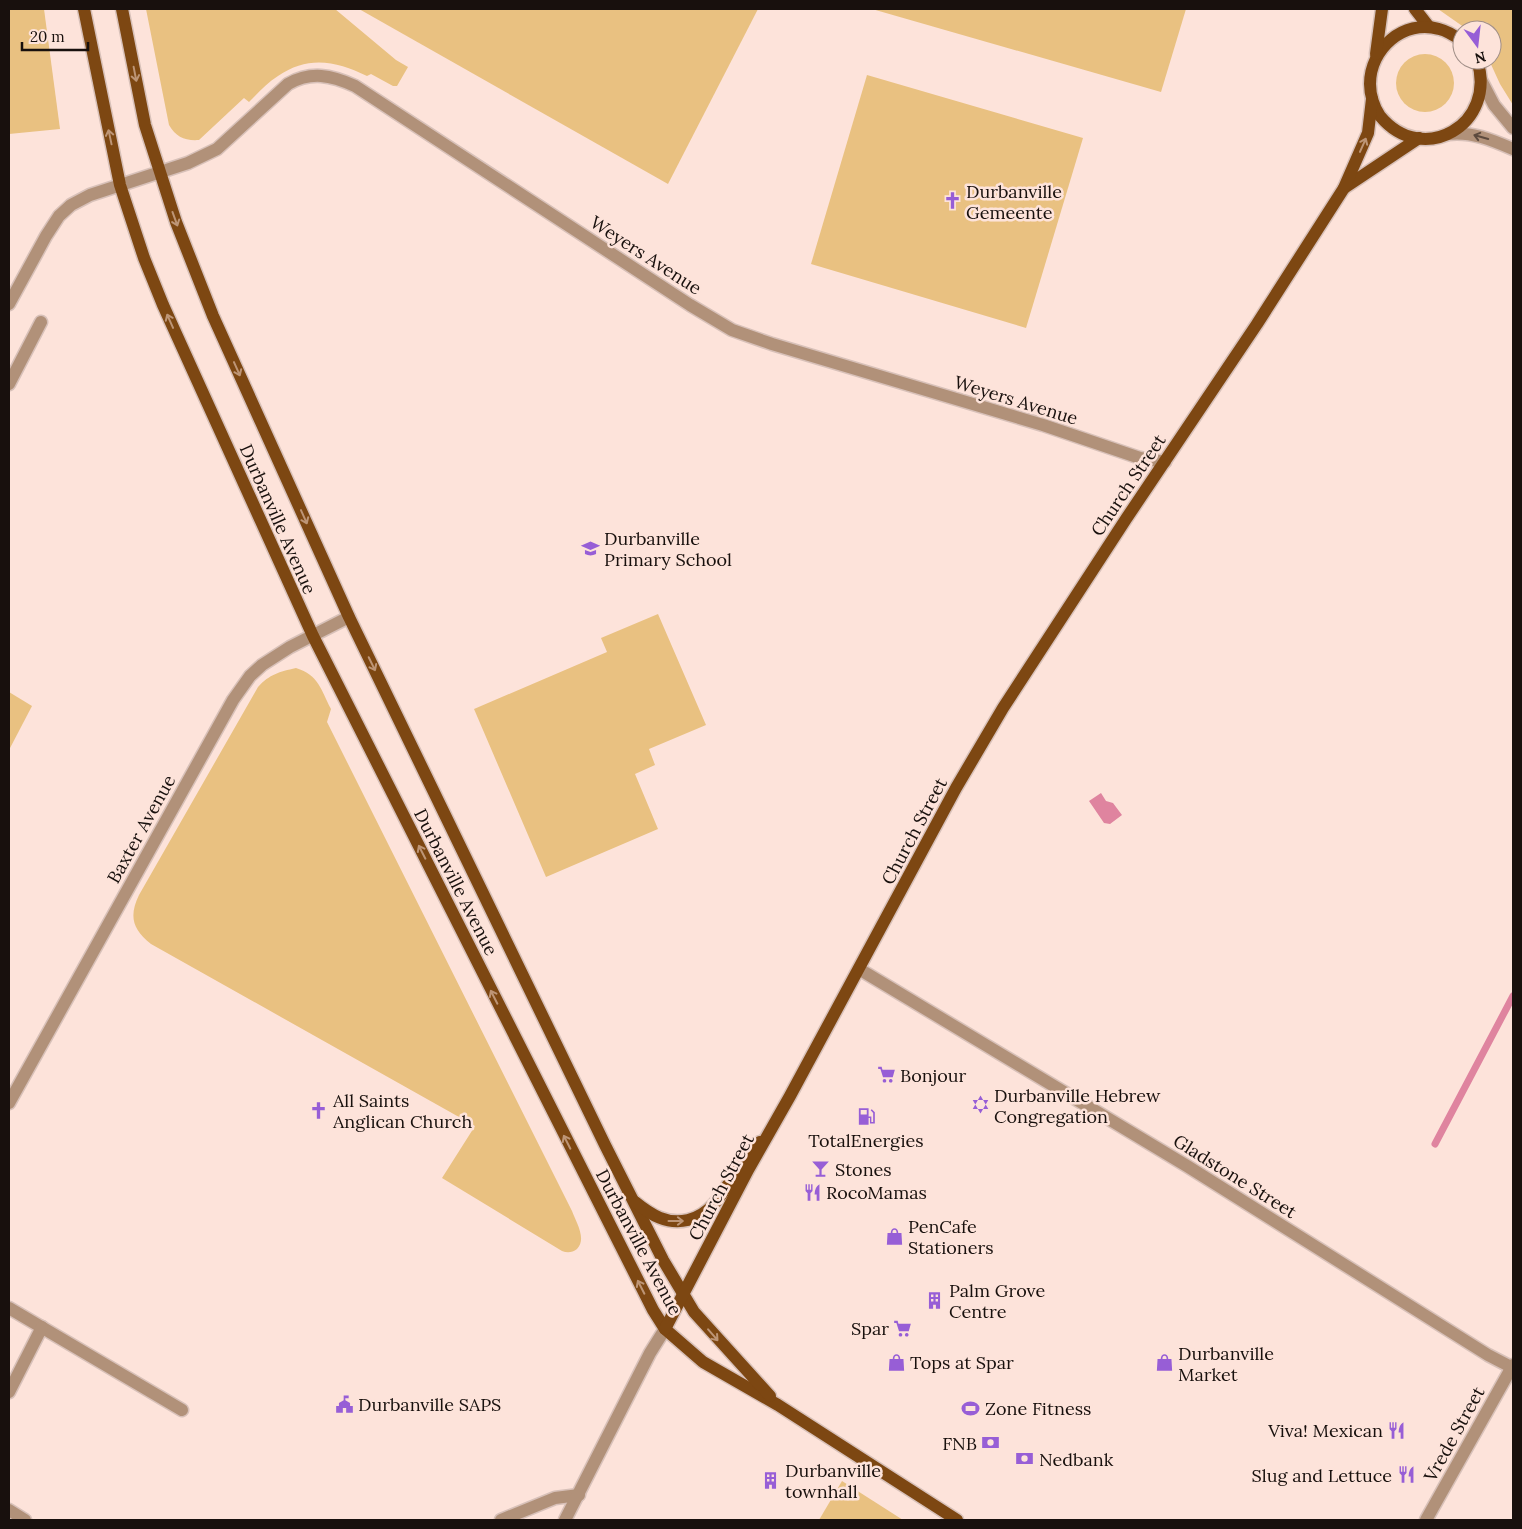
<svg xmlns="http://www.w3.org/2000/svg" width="1522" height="1529" viewBox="0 0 1522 1529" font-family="Lora,serif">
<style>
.green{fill:#e9c181}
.water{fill:#df849f}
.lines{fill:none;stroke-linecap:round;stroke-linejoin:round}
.stream{stroke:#df849f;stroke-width:7}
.minor-casing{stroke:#d8c1b9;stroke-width:15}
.major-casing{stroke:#d8c1b9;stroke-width:15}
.minor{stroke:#b19179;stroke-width:12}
.major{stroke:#7d4712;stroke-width:12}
.oneway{stroke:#bd9576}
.oneway2{stroke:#5d4a3e}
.labels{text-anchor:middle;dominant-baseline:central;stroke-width:5;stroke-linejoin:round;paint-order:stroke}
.poi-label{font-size:18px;fill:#18100d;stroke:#fde3da;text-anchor:start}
.street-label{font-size:18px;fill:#18100d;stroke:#fde3da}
</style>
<rect width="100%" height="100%" fill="#fde3da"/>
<!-- green -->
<g class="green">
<path d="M 9,9 L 44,9 L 60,129 L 9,134 Z"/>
<path d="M 146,9 L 335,9 L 396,60 L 408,67 L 397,86 L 393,86 L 371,74 L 367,76 C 337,61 308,55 278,76 C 267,83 258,93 249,102 L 244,98 L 199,140 C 185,141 176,137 169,125 Z"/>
<path d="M 359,9 L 758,9 L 668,184 Z"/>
<path d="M 872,9 L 1186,9 L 1161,92 Z"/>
<path d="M 1438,9 L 1513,9 L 1513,105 L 1500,84 L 1489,60 L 1492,60 L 1492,30 L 1468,30 Z"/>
<circle cx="1425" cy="83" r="29"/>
<path d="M 867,75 L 1083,138 L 1026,328 L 811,264 Z"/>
<path d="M 658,614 L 706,725 L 649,749 L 655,765 L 635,774 L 658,829 L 546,877 L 474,709 L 607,652 L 601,638 Z"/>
<path d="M 296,668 C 319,675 321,690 331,709 L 327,722 L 572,1211 C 576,1222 587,1239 577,1249 C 572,1253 567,1253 562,1251 L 442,1178 L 475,1126 L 151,944 C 132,929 129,916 139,895 L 258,687 C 270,674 279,672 296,668 Z"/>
<path d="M 9,692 L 32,706 L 9,750 Z"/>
<path d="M 842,1481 L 903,1520 L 819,1520 Z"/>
</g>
<!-- water -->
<path class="water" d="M 1101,793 L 1106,801 L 1113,803 L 1122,815 L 1110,824 L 1104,823 L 1089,801 Z"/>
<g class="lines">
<!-- stream -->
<path class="stream" d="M 1435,1144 L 1513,996"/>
<defs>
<g id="minor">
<path d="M 1481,80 L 1494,105 L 1513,128"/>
<path d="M 1448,134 C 1471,131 1492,140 1513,149"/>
<path d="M 9,304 L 46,236 L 59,216 L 71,205 L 90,195 L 188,163 L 217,149 L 288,84 C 311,71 331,75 355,86 L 690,305 L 732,330 L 772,344 L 1043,425 L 1140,458 L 1165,462"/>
<path d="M 9,384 L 41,322"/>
<path d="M 859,969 L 1187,1166 L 1488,1355 L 1513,1368"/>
<path d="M 9,1103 L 233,700 L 250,676 L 262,665 L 290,647 L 349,617"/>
<path d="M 9,1308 L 182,1410"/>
<path d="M 9,1392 L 42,1327"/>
<path d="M 9,1510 L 25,1520"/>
<path d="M 501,1520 L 555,1498 L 579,1495"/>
<path d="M 565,1520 L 650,1353 L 665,1329"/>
<path d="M 1426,1520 L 1513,1365"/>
</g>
<g id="major">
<path d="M 84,9 L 120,185 L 144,258 L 163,305 L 313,636 L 653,1310 L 665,1329 L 703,1362 L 778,1405 L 957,1520"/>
<path d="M 122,9 L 145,125 L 176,222 L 213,316 L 349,617 L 605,1145 L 663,1260 L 694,1312 L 770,1396"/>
<path d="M 1415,9 L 1429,27"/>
<path d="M 1462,41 C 1455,36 1448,31 1439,29 C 1403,19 1370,49 1370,84 C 1370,95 1374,108 1380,116 C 1423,168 1498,124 1477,60"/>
<path d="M 1376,54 L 1382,9"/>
<path d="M 1344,188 L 1419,138"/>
<path d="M 635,1202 C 651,1215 667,1225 688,1220 C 724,1212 732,1164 760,1142"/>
<path d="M 665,1329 L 748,1170 L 790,1096 L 956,788 L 1003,708 L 1126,519 L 1257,324 L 1344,188 L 1368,133 L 1372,99"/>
</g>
</defs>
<!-- minor casing -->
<use href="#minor" class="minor-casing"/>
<!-- major casing -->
<use href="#major" class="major-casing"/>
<!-- minor -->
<use href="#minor" class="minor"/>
<!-- major -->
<use href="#major" class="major"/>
</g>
<!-- one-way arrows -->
<defs><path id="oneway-shaft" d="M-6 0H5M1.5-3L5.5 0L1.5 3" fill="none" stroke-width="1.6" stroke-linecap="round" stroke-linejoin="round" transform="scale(1.25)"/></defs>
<g class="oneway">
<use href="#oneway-shaft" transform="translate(135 74) rotate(79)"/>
<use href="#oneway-shaft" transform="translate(110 137) rotate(-102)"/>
<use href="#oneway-shaft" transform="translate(1363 145) rotate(-66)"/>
<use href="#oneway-shaft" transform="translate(175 219) rotate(70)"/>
<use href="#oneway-shaft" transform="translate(170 321) rotate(-114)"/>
<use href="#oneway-shaft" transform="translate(237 369) rotate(66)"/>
<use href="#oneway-shaft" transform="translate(304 517) rotate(66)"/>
<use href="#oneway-shaft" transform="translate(372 664) rotate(64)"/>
<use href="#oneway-shaft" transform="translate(422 852) rotate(-117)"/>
<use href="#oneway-shaft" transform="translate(494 997) rotate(-117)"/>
<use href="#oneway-shaft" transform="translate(567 1142) rotate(-117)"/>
<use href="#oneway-shaft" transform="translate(676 1221)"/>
<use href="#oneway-shaft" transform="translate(641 1287) rotate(-117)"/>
<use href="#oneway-shaft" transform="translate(713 1335) rotate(49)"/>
</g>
<use class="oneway2" href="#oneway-shaft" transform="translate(1481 137) rotate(-164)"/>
<!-- icons -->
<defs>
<symbol id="church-bare" viewBox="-9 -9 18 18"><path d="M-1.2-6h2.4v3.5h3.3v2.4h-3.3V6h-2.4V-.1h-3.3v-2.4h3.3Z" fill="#975ed6" stroke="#fde3da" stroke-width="2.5" paint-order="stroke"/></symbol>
<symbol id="school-bare" viewBox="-9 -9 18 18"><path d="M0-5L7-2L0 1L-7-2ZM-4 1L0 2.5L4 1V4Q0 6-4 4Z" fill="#975ed6" stroke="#fde3da" stroke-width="2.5" paint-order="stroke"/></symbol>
<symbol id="supermarket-bare" viewBox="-9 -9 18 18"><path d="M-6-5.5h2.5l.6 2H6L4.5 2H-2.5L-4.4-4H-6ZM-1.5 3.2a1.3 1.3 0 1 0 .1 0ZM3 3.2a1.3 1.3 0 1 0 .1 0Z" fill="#975ed6" stroke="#fde3da" stroke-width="2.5" paint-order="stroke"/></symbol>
<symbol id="synagogue-bare" viewBox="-9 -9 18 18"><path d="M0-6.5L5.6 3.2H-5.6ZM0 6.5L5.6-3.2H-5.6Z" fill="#975ed6" stroke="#fde3da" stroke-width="2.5" paint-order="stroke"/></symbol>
<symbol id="fuel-bare" viewBox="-9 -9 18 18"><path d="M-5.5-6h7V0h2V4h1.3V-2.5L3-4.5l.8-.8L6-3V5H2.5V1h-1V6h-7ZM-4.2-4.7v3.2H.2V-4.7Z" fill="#975ed6" stroke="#fde3da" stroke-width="2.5" paint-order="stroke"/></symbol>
<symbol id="bar-bare" viewBox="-9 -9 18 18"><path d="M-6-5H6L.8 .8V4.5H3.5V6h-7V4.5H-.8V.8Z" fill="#975ed6" stroke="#fde3da" stroke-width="2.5" paint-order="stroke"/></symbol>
<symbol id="restaurant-bare" viewBox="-9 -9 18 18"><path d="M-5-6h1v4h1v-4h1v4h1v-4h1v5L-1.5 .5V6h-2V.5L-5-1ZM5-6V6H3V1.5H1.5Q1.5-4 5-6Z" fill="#975ed6" stroke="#fde3da" stroke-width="2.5" paint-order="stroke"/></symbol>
<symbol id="shop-bare" viewBox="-9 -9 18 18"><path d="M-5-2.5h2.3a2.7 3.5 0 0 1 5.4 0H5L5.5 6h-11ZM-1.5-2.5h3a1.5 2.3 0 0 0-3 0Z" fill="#975ed6" stroke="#fde3da" stroke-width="2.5" paint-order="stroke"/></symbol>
<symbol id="building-bare" viewBox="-9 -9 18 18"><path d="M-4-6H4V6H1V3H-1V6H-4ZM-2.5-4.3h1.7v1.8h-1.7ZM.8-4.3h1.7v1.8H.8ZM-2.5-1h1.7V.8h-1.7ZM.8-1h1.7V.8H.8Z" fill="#975ed6" stroke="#fde3da" stroke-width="2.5" paint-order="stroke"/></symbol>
<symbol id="civic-bare" viewBox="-9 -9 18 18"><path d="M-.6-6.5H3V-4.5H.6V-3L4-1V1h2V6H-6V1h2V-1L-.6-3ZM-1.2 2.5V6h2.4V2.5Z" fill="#975ed6" stroke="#fde3da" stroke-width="2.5" paint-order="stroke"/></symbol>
<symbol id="stadium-bare" viewBox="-9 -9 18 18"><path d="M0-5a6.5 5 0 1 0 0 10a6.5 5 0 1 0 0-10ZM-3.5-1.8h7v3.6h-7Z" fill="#975ed6" stroke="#fde3da" stroke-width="2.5" paint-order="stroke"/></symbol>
<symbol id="bank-bare" viewBox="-9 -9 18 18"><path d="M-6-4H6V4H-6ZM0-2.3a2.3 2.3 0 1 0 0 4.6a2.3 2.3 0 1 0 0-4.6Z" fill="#975ed6" stroke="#fde3da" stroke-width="2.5" paint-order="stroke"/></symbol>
</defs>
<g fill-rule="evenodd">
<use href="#church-bare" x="940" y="188" width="25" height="25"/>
<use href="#school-bare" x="578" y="536" width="25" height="25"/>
<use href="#supermarket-bare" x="874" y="1062" width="25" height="25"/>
<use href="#synagogue-bare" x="968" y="1092" width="25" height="25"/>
<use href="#church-bare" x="306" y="1098" width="25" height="25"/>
<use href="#fuel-bare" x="854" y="1104" width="25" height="25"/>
<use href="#bar-bare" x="808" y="1156" width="25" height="25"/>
<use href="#restaurant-bare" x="800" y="1180" width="25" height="25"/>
<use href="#shop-bare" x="882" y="1224" width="25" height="25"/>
<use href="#building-bare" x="922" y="1288" width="25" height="25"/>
<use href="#supermarket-bare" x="890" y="1316" width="25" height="25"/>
<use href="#shop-bare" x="884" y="1350" width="25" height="25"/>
<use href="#shop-bare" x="1152" y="1350" width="25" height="25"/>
<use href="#civic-bare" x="332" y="1392" width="25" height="25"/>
<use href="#stadium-bare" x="958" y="1396" width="25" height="25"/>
<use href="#restaurant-bare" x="1384" y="1418" width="25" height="25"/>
<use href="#bank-bare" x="978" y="1430" width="25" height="25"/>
<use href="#bank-bare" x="1012" y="1446" width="25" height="25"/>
<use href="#restaurant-bare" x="1394" y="1462" width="25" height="25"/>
<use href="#building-bare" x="758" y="1468" width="25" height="25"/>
</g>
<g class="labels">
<!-- poi labels -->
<g class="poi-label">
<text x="966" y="191">Durbanville<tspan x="966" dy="21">Gemeente</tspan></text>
<text x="604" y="538">Durbanville<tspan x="604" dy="21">Primary School</tspan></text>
<text x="900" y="1075">Bonjour</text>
<text x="994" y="1095">Durbanville Hebrew<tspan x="994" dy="21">Congregation</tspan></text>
<text x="333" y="1100">All Saints<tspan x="333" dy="21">Anglican Church</tspan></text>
<text x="866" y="1140" text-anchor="middle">TotalEnergies</text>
<text x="835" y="1169">Stones</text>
<text x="826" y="1192">RocoMamas</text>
<text x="908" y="1226">PenCafe<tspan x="908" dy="21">Stationers</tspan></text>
<text x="949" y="1290">Palm Grove<tspan x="949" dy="21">Centre</tspan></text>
<text x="889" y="1328" text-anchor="end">Spar</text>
<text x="1178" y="1353">Durbanville<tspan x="1178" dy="21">Market</tspan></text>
<text x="910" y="1362">Tops at Spar</text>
<text x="358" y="1404">Durbanville SAPS</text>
<text x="985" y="1408">Zone Fitness</text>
<text x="1383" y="1430" text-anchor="end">Viva! Mexican</text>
<text x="977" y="1443" text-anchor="end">FNB</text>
<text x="1039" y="1459">Nedbank</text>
<text x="785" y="1470">Durbanville<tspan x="785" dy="21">townhall</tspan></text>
<text x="1392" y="1475" text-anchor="end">Slug and Lettuce</text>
</g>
<!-- street labels -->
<g class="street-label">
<text transform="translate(646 255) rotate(33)">Weyers Avenue</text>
<text transform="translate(1016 400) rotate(17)">Weyers Avenue</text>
<text transform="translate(1128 485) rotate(-56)">Church Street</text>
<text transform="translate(278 519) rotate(66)">Durbanville Avenue</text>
<text transform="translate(141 829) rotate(-61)">Baxter Avenue</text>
<text transform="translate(914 831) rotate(-62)">Church Street</text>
<text transform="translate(456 882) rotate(63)">Durbanville Avenue</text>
<text transform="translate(1235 1176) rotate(32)">Gladstone Street</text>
<text transform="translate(721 1187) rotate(-62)">Church Street</text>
<text transform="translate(639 1242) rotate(62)">Durbanville Avenue</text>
<text transform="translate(1454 1434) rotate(-61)">Vrede Street</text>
</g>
</g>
<!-- border -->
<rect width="1522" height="1529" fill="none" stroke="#18100d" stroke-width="20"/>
<!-- north arrow -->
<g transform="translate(1477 45) rotate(165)"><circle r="24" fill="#fde3da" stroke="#a18f88"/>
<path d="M0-4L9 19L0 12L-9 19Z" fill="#975ed6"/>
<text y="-8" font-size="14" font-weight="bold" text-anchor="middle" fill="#18100d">N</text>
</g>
<!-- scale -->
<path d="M22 42v8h66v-8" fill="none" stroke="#18100d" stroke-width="2.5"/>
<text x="30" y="42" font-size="15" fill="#18100d" stroke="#fde3da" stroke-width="4" paint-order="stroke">20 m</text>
</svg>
